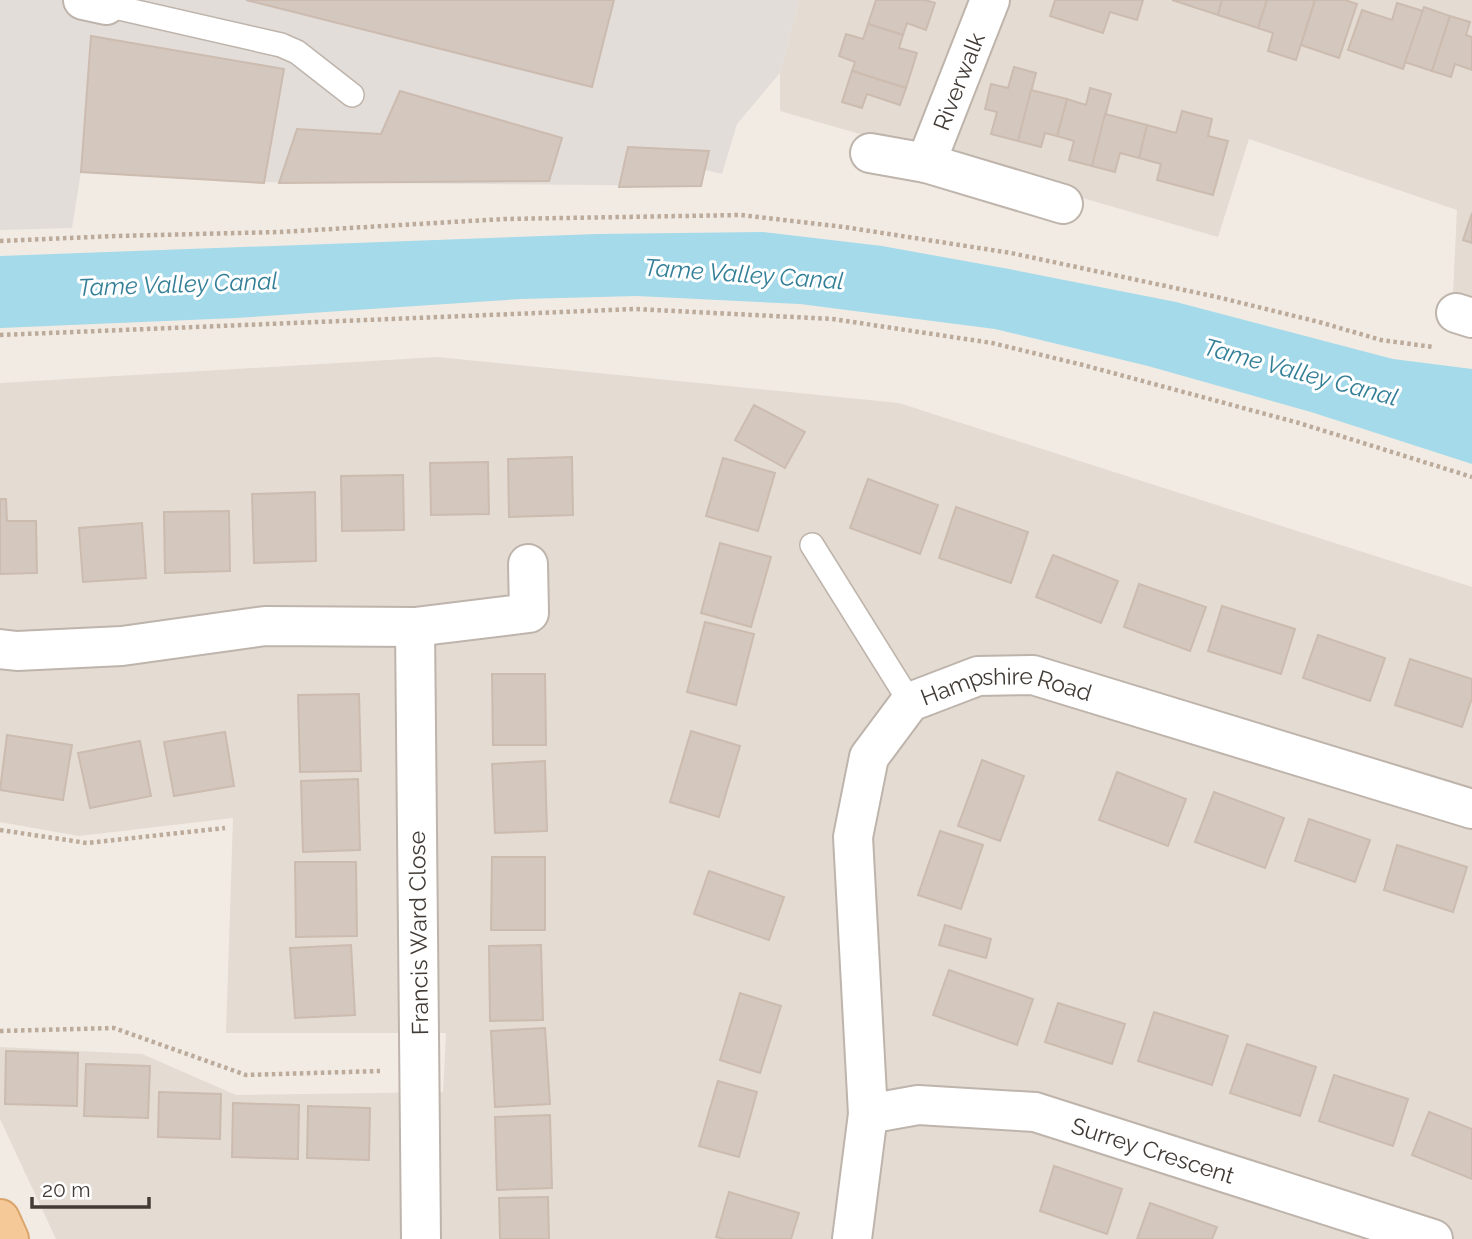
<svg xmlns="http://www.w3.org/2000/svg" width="1472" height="1239" viewBox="0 0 1472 1239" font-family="Raleway,sans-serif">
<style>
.residential{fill:#e4dcd3}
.industrial{fill:#e3ddd9}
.water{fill:#a4daea}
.building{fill:#d4c7be;stroke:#ccbbaf;stroke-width:2}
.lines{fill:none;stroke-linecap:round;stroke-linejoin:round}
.lane-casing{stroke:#beb4ab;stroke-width:26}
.street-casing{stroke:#beb4ab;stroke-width:42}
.primary-casing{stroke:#daa46a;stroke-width:42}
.path{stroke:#bcaa9a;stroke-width:4.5;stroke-dasharray:3.5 3.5;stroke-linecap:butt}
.lane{stroke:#fff;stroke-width:23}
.street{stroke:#fff;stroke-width:38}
.primary{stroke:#f6ca98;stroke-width:38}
.labels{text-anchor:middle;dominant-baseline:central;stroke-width:6;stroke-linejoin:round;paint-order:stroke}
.street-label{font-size:23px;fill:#423b35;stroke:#fff}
.water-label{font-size:24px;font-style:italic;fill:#337f97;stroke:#fff}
</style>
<rect width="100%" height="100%" fill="#f1ebe4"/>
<!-- residential -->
<g class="residential">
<path d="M 799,0 L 1472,0 L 1472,298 L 1453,292 L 1457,210 L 1249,139 L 1218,237 L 780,111 L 780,73 Z"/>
<path d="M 437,357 L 899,403 L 1472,587 L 1472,1239 L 56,1239 L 0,1119 L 0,1047 L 142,1054 L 236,1095 L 443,1092 L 446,1033 L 226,1033 L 233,818 L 79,836 L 0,822 L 0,383 Z"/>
</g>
<!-- industrial -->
<path class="industrial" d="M 0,0 L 799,0 L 780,73 L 737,124 L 722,174 L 705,170 L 701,186 L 253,182 L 81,172 L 72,228 L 0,230 Z"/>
<!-- water -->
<path class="water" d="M 763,232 L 882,246 L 1009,269 L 1176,302 L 1393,359 L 1472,369 L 1472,464 L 1311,412 L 1148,366 L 995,329 L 800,304 L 637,296 L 521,299 L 236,318 L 0,328 L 0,256 L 597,234 Z"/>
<!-- building -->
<g class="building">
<path d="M 246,0 L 614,0 L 592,87 Z"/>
<path d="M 876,0 L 925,0 L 935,3 L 926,30 L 907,23 L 903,35 L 868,24 Z"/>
<path d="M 1055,0 L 1143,0 L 1137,20 L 1110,12 L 1103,33 L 1050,16 Z"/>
<path d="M 1172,0 L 1222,0 L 1218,15 Z"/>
<path d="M 1222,0 L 1267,0 L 1258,28 L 1218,15 Z"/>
<path d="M 1267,0 L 1315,0 L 1296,60 L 1268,51 L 1273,33 L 1258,28 Z"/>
<path d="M 1315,0 L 1345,0 L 1357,4 L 1339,58 L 1301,45 Z"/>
<path d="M 1397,3 L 1423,11 L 1403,69 L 1348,50 L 1362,10 L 1392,20 Z"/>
<path d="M 1424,7 L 1450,16 L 1432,71 L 1405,62 Z"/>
<path d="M 1450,16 L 1470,22 L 1466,35 L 1472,37 L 1472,70 L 1455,64 L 1451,77 L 1432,71 Z"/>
<path d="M 868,24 L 903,35 L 899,48 L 917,53 L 906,88 L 852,71 L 855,62 L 839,56 L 846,34 L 863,39 Z"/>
<path d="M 91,36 L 284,69 L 264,183 L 81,172 Z"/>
<path d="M 1014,67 L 1036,73 L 1018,141 L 991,134 L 997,112 L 985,109 L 991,84 L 1008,88 Z"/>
<path d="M 852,71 L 906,88 L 900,105 L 867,94 L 862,108 L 842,102 Z"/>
<path d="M 1090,88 L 1111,94 L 1092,166 L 1069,160 L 1074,141 L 1057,136 L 1067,99 L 1086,105 Z"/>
<path d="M 1031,90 L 1067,99 L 1057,136 L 1045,133 L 1041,147 L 1018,141 Z"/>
<path d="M 400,91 L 562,138 L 549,181 L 279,183 L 297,129 L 381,134 Z"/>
<path d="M 1182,111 L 1212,119 L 1208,136 L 1228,141 L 1213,195 L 1157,180 L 1161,164 L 1139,158 L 1147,125 L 1176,133 Z"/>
<path d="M 1105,114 L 1147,125 L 1139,158 L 1120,153 L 1115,172 L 1092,166 Z"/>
<path d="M 628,147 L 709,151 L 701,186 L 619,187 Z"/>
<path d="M 1472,213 L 1472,243 L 1463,240 Z"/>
<path d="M 754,405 L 805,432 L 785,468 L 735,440 Z"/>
<path d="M 572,457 L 573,515 L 509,517 L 508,459 Z"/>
<path d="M 723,458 L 775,473 L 758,531 L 706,516 Z"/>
<path d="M 488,462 L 489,514 L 431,515 L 430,463 Z"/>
<path d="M 403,475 L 404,530 L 342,531 L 341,476 Z"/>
<path d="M 868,479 L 938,505 L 920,554 L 850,528 Z"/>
<path d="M 315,492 L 316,561 L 254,563 L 252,494 Z"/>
<path d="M 0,499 L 6,499 L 7,521 L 36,521 L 37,573 L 0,574 Z"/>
<path d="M 956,507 L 1028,532 L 1011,583 L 939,558 Z"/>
<path d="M 229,511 L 230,571 L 165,573 L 164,512 Z"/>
<path d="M 142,523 L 146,578 L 83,582 L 79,528 Z"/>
<path d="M 720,543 L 771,557 L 751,627 L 701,613 Z"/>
<path d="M 1053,555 L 1118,581 L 1101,623 L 1036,597 Z"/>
<path d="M 1139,584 L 1206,607 L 1190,651 L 1124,627 Z"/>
<path d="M 1222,606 L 1295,629 L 1281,674 L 1208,651 Z"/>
<path d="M 705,622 L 754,634 L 736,705 L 687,692 Z"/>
<path d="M 1318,635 L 1385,658 L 1370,701 L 1303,678 Z"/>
<path d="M 1410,659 L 1472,679 L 1472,698 L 1462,727 L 1395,705 Z"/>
<path d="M 492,674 L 545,674 L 546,745 L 493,745 Z"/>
<path d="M 359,694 L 361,771 L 300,772 L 298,695 Z"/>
<path d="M 691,731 L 740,746 L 719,817 L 670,802 Z"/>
<path d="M 225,732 L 234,786 L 174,796 L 164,742 Z"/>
<path d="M 7,735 L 72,745 L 63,800 L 0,790 Z"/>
<path d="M 140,741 L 151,796 L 90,808 L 78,753 Z"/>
<path d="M 982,760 L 1024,776 L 1000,841 L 958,826 Z"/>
<path d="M 545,761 L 547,831 L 495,833 L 492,764 Z"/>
<path d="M 1117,772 L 1186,799 L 1168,846 L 1099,820 Z"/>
<path d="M 358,779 L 360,850 L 303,852 L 301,781 Z"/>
<path d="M 1214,792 L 1284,818 L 1265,868 L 1195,842 Z"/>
<path d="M 1309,819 L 1370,840 L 1355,882 L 1295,861 Z"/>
<path d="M 940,831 L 983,845 L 961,909 L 918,895 Z"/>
<path d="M 1397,845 L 1467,867 L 1453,912 L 1384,890 Z"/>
<path d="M 492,857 L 545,857 L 545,930 L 491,930 Z"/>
<path d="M 295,862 L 356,862 L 357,936 L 296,937 Z"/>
<path d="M 709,871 L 784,897 L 769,940 L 694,914 Z"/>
<path d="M 945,925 L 991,939 L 986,958 L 939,945 Z"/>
<path d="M 351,945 L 355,1015 L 295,1018 L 290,948 Z"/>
<path d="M 541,945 L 543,1020 L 490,1021 L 489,946 Z"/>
<path d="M 949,970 L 1033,999 L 1017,1045 L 933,1015 Z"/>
<path d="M 740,993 L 781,1006 L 760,1073 L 720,1060 Z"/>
<path d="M 1058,1003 L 1125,1024 L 1112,1064 L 1045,1042 Z"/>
<path d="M 1154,1012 L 1228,1036 L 1212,1085 L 1138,1061 Z"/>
<path d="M 545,1028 L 550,1104 L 495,1107 L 491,1031 Z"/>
<path d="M 1247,1044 L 1316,1067 L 1300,1116 L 1230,1093 Z"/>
<path d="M 6,1051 L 78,1053 L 77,1106 L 5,1104 Z"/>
<path d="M 86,1064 L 150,1066 L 148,1118 L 84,1116 Z"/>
<path d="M 1334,1075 L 1408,1099 L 1393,1146 L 1319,1121 Z"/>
<path d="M 718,1081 L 757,1092 L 739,1157 L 699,1146 Z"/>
<path d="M 159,1092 L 221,1094 L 220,1139 L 158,1137 Z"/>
<path d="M 233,1103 L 299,1105 L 298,1159 L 232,1157 Z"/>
<path d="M 308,1106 L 370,1108 L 369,1160 L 307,1158 Z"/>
<path d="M 1429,1112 L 1472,1129 L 1472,1179 L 1412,1155 Z"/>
<path d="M 550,1115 L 552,1188 L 497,1190 L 495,1117 Z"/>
<path d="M 1054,1166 L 1122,1189 L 1107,1234 L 1040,1211 Z"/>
<path d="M 729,1192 L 799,1213 L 791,1239 L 724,1239 L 716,1237 Z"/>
<path d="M 548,1197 L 549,1239 L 500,1239 L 499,1198 Z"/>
<path d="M 1150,1203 L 1217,1227 L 1212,1239 L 1137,1239 Z"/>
</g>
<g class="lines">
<defs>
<g id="lane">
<path d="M 106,5 L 281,45 L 297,52 L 352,95"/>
<path d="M 812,545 L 910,702"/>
</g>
<g id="street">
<path d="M 83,0 L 106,5"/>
<path d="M 870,153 L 926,163 L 1063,204"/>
<path id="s1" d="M 926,163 L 990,0"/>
<path d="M 1456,313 L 1472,318"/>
<path d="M 0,649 L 17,651 L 122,646 L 265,626 L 415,627"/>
<path id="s2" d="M 868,1114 L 918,1105 L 1035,1112 L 1433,1239"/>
<path d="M 421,1239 L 415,627 L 529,613 L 528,564"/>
<path id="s3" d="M 852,1239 L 868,1114 L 853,837 L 869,757 L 910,702 L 978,676 L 1033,675 L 1472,809"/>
</g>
<path id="primary" d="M 0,1219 L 9,1239"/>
</defs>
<!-- lane casing -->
<use href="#lane" class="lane-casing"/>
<!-- street casing -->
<use href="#street" class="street-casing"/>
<!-- primary casing -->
<use href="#primary" class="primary-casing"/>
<!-- path -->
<g class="path">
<path d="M 0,241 L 115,236 L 280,232 L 504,219 L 741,215 L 844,227 L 1011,253 L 1217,297 L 1319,322 L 1381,340 L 1433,347"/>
<path d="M 0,335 L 635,309 L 833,319 L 992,343 L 1083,365 L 1299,423 L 1472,477"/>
<path d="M 0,830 L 87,843 L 225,828"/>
<path d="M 0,1031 L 114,1028 L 246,1075 L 380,1071"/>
</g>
<!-- lane -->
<use href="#lane" class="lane"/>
<!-- street -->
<use href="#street" class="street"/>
<!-- primary -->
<use href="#primary" class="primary"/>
</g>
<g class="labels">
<!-- street labels -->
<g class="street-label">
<text stroke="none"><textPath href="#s1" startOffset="88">Riverwalk</textPath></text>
<text stroke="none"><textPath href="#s3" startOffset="654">Hampshire Road</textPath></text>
<text transform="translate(418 933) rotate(-91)">Francis Ward Close</text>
<text stroke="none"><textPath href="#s2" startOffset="292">Surrey Crescent</textPath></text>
</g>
<!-- water labels -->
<g class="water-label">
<text transform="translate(744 274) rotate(4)">Tame Valley Canal</text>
<text transform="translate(178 284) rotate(-2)">Tame Valley Canal</text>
<text transform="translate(1301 372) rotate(15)">Tame Valley Canal</text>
</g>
</g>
<!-- scale -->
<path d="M32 1197v10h117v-10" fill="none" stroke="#423b35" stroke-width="3.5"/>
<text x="42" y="1197" font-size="21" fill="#423b35" stroke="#ffffff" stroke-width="5" paint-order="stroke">20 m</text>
</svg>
